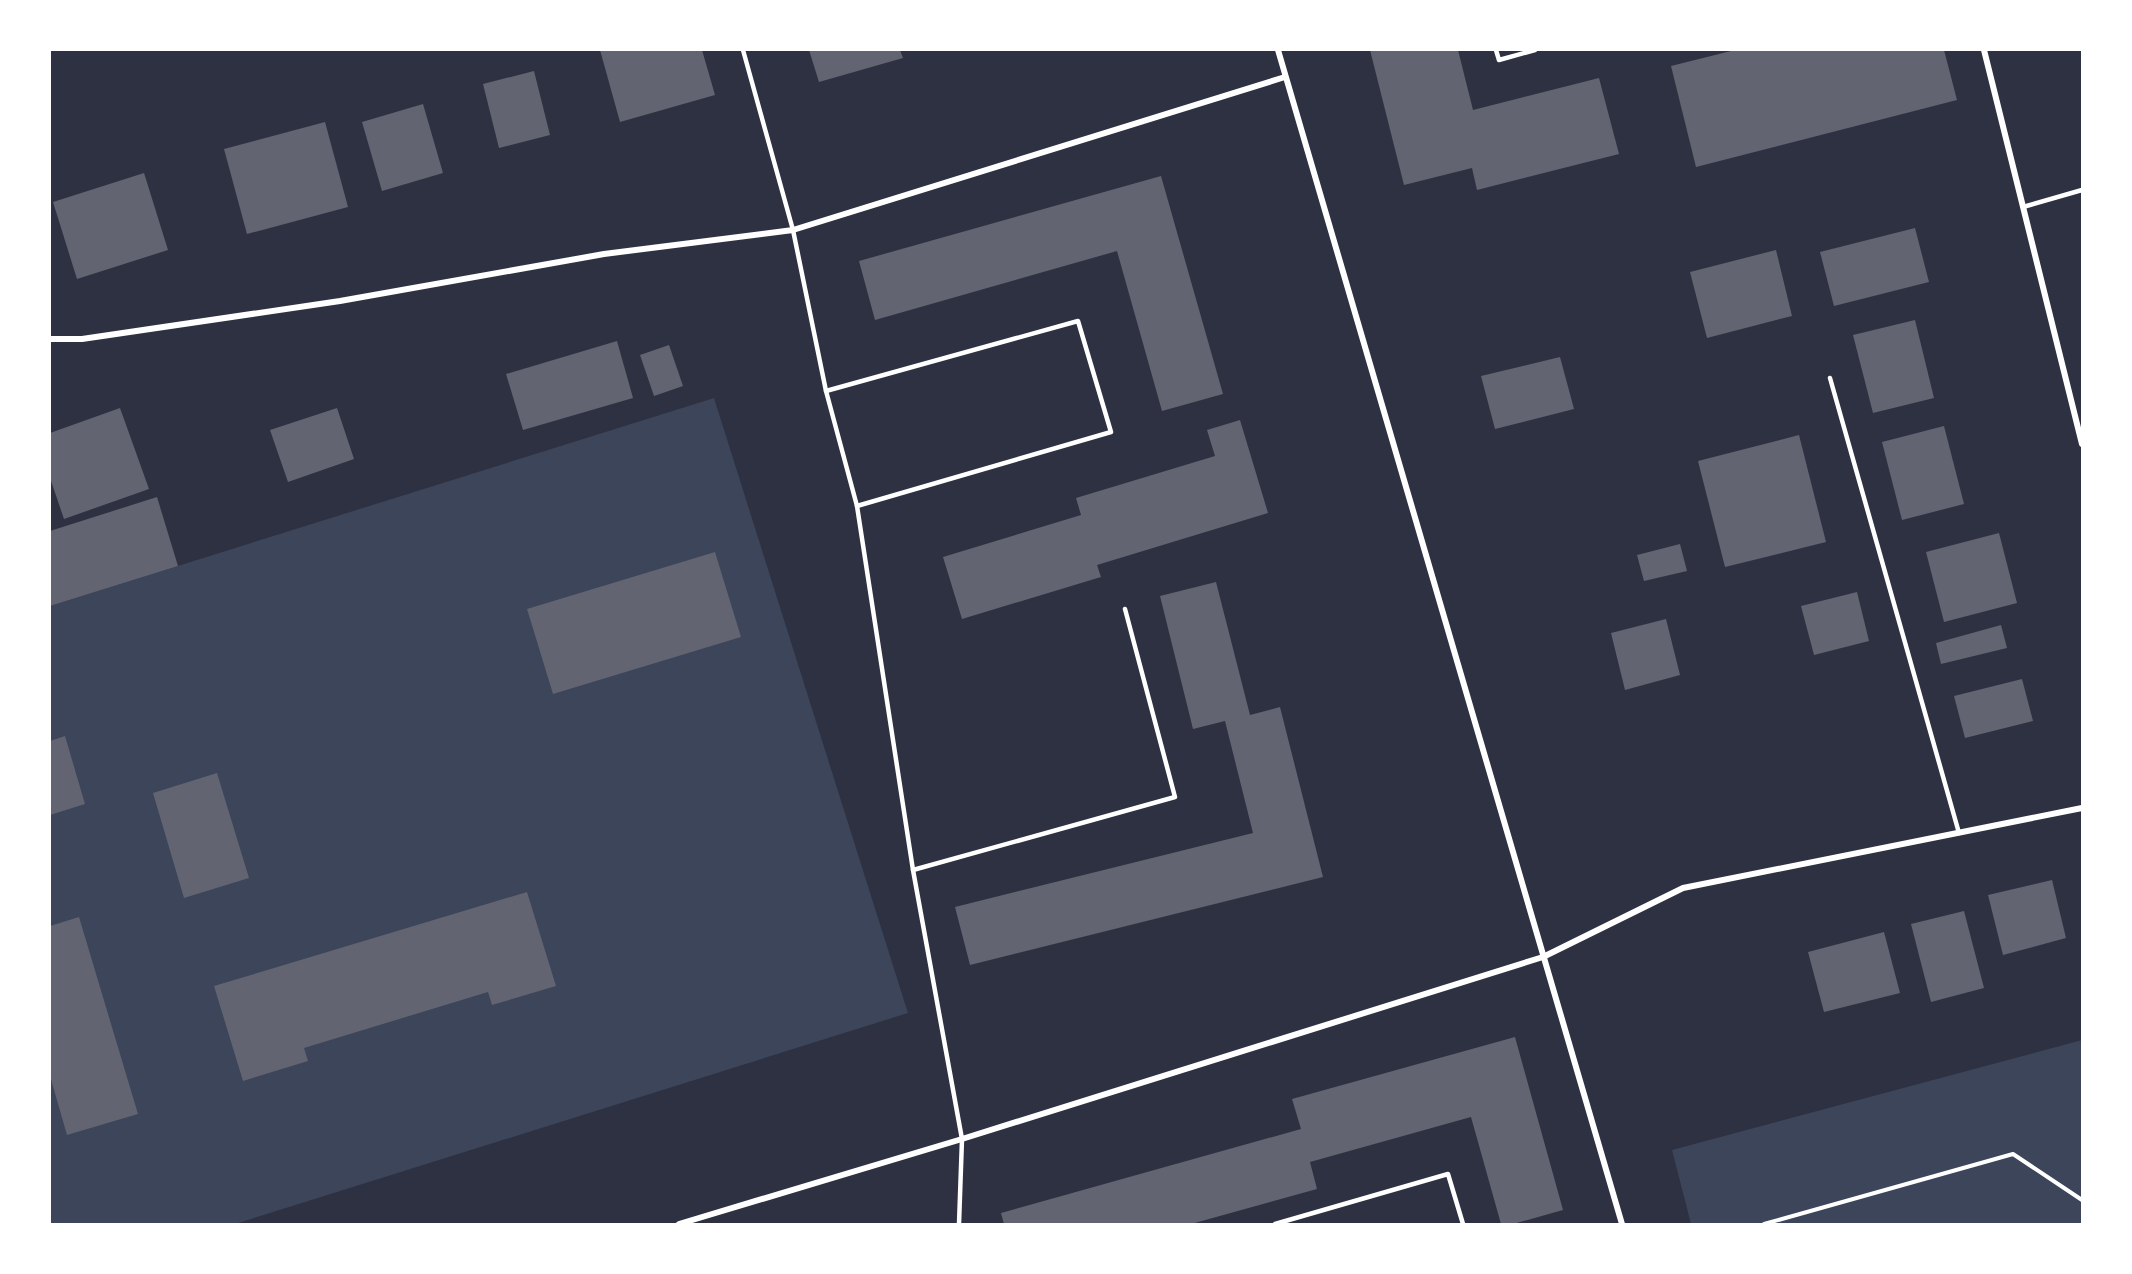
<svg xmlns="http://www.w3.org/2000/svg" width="2132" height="1274" viewBox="0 0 2132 1274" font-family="Arial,sans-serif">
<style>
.green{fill:#3c4559}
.building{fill:#626471}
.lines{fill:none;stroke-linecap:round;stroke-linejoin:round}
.path{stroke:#fff;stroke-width:4}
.service{stroke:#fff;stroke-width:4.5}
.minor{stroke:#fff;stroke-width:6}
</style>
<rect width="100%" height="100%" fill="#2d3142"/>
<!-- green -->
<g class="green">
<path d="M 714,398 L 908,1013 L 235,1224 L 50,1224 L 50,606 Z"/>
<path d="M 2082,1040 L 2082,1224 L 1691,1224 L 1672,1150 Z"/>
</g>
<!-- building -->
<g class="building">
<path d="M 600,50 L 702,50 L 715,95 L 620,122 Z"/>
<path d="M 809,50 L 900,50 L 903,58 L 819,82 Z"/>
<path d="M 1370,50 L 1458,50 L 1473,110 L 1599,78 L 1619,154 L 1477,190 L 1472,168 L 1404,185 Z"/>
<path d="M 1735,50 L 1944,50 L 1957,100 L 1696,167 L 1671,66 Z"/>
<path d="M 534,71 L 550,135 L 499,148 L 483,84 Z"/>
<path d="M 423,104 L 443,173 L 382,191 L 362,122 Z"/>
<path d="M 325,122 L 348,207 L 247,234 L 224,149 Z"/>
<path d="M 144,173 L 168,250 L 77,279 L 53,202 Z"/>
<path d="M 1161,176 L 1223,394 L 1162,411 L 1117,251 L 875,320 L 859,261 Z"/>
<path d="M 1915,228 L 1929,282 L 1834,306 L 1820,252 Z"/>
<path d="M 1776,250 L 1792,316 L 1707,338 L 1690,272 Z"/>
<path d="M 1915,320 L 1934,398 L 1873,413 L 1853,335 Z"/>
<path d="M 617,341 L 633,398 L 523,430 L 506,374 Z"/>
<path d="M 669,345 L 683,386 L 654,396 L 640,355 Z"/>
<path d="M 1560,357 L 1574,409 L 1495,429 L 1481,376 Z"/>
<path d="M 120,408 L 149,489 L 64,519 L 50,478 L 50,433 Z"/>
<path d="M 337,408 L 354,459 L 288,482 L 270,430 Z"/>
<path d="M 1240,420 L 1268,513 L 1097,565 L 1101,577 L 962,619 L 943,557 L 1081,515 L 1076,498 L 1215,456 L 1207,430 Z"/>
<path d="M 1944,426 L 1964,504 L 1902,520 L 1882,442 Z"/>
<path d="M 1799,435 L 1826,542 L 1725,567 L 1698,461 Z"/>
<path d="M 157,497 L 178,566 L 50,606 L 50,531 Z"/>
<path d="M 1999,533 L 2017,603 L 1944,622 L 1926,552 Z"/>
<path d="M 1680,544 L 1687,571 L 1644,581 L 1637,555 Z"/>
<path d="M 715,552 L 741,637 L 553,694 L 527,609 Z"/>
<path d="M 1216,582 L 1250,715 L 1280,707 L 1323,877 L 970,965 L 955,907 L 1253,833 L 1225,721 L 1193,729 L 1160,596 Z"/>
<path d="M 1857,592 L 1869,641 L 1814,655 L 1801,606 Z"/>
<path d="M 1666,619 L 1680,675 L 1625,690 L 1611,633 Z"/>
<path d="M 2001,625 L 2007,648 L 1941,664 L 1936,643 Z"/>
<path d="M 2022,679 L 2033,721 L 1965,738 L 1954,696 Z"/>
<path d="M 65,736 L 85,804 L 50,815 L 50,741 Z"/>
<path d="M 217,773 L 249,878 L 184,898 L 153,793 Z"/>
<path d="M 2052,880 L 2066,938 L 2003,955 L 1988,895 Z"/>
<path d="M 527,892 L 556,986 L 492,1005 L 488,992 L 304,1048 L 308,1061 L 243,1081 L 214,986 Z"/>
<path d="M 1964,911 L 1984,988 L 1931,1002 L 1911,924 Z"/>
<path d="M 79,917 L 138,1114 L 67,1135 L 50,1076 L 50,926 Z"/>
<path d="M 1884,932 L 1900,993 L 1824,1012 L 1808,952 Z"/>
<path d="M 1515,1037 L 1563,1210 L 1513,1224 L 1501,1224 L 1471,1117 L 1310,1162 L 1317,1189 L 1191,1224 L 1004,1224 L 1001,1213 L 1301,1129 L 1292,1099 Z"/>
</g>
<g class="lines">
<!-- path -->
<path class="path" d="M 1764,1224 L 2013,1154 L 2082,1200"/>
<!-- service -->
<g class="service">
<path d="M 743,50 L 793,230 L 826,391 L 857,506 L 913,870 L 962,1139 L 959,1224"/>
<path d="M 1496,50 L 1499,60 L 1535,50"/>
<path d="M 2023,207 L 2082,190"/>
<path d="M 1830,378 L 1959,833"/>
<path d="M 826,391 L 1078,321 L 1111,432 L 857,506"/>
<path d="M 913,870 L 1175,797 L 1125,609"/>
<path d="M 1275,1224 L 1448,1174 L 1463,1224"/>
</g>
<!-- minor -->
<g class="minor">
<path d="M 1278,50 L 1622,1224"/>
<path d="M 1984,50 L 2082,444"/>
<path d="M 50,339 L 82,339 L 340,301 L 604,254 L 793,230 L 1285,77"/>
<path d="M 679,1224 L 962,1139 L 1543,957 L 1683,888 L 2082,808"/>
</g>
</g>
<!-- border -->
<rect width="2132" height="1274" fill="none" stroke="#ffffff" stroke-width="102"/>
</svg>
